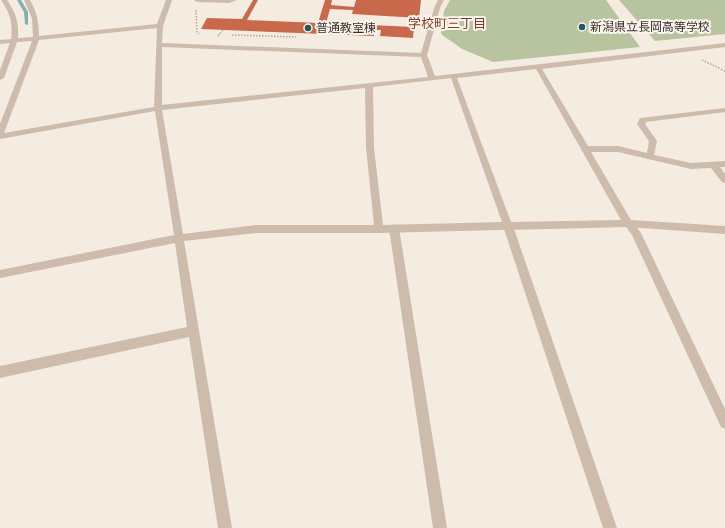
<svg xmlns="http://www.w3.org/2000/svg" width="725" height="528" viewBox="0 0 725 528" font-family="Raleway,'Noto Sans JP',sans-serif">
<style>
.green{fill:#b8c4a0}
.lines{fill:none;stroke-linecap:round;stroke-linejoin:round}
.stream{fill:#7fb0b2;fill-rule:evenodd}
.building{fill:#c8694b}
.path{stroke:#b9a596;stroke-width:1.5;stroke-dasharray:1.5 1.5;stroke-linecap:butt}
.lane{fill:#cdbbac;fill-rule:evenodd}
.street{fill:#cdbbac;fill-rule:evenodd}
.poi-dot{fill:#1f5a5e;stroke:#fbf5ee;stroke-width:1.5}
.labels{text-anchor:middle;dominant-baseline:central;stroke-width:4;stroke-linejoin:round;paint-order:stroke}
.far-poi-label{font-size:12px;fill:#3b302b;stroke:#fbf5ee;text-anchor:start}
.far-neighbourhood-label{font-size:13px;fill:#8c3b22;stroke:#fbf5ee}
</style>
<rect width="100%" height="100%" fill="#f4ebe1"/>
<!-- green -->
<g class="green">
<path d="M 450,0 L 606,0 L 640,47 L 493,62 L 462,49 L 441,34 L 444,11 Z"/>
<path d="M 619,0 L 725,0 L 725,34 L 655,41 Z"/>
</g>
<g class="lines">
<!-- stream -->
<path class="stream" d="M 17,0 L 21,0 L 28,12 L 28,25 L 25,24 L 24,12 Z"/>
</g>
<!-- building -->
<path class="building" d="M 253,0 L 258,0 L 247,20 L 318,23 L 325,0 L 332,0 L 331,5 L 354,7 L 356,0 L 421,0 L 419,18 L 352,14 L 353,10 L 330,9 L 326,23 L 414,27 L 413,38 L 380,36 L 381,30 L 374,30 L 374,36 L 201,29 L 207,18 L 242,19 Z"/>
<g class="lines">
<!-- path -->
<g class="path">
<path d="M 196,10 L 197,32 L 199,34"/>
<path d="M 232,35 L 296,37"/>
<path d="M 218,36 L 223,30"/>
<path d="M 702,60 L 725,71"/>
</g>
<!-- lane -->
<g class="lane">
<path d="M 194,0 L 237,0 L 229,3 L 197,2 Z"/>
<path d="M 628,219 L 631,220 L 641,233 L 725,409 L 725,429 L 721,427 L 632,235 L 623,223 Z"/>
<path d="M 508,222 L 513,226 L 617,528 L 603,528 L 503,226 Z"/>
<path d="M 394,224 L 399,228 L 447,528 L 433,528 L 389,228 Z"/>
</g>
<!-- street -->
<path class="street" d="M 1,0 L 7,0 C 16,13 19,23 18,38 L 33,37 L 32,18 L 24,0 L 30,0 C 37,12 39,23 39,36 L 157,24 L 166,0 L 172,0 L 163,26 L 162,43 L 421,53 L 434,8 L 438,0 L 444,0 L 440,8 L 427,55 L 435,76 L 725,43 L 725,47 L 542,69 L 588,146 L 618,146 L 647,153 L 649,141 L 637,124 L 640,118 L 725,108 L 725,112 L 646,122 L 645,124 L 657,141 L 654,155 L 691,163 L 725,161 L 725,167 L 720,167 L 725,174 L 725,183 L 722,182 L 711,168 L 691,169 L 618,152 L 591,152 L 631,220 L 725,226 L 725,234 L 628,227 L 379,233 L 257,233 L 184,241 L 232,528 L 218,528 L 189,337 L 0,378 L 0,366 L 187,327 L 175,243 L 0,278 L 0,270 L 174,235 L 155,111 L 0,139 L 0,124 L 32,41 L 17,42 L 4,78 L 0,80 L 0,70 L 10,43 L 0,44 L 0,40 L 11,39 C 13,23 10,13 1,0 ZM 157,28 L 154,107 L 4,133 L 39,40 ZM 162,47 L 421,57 L 428,77 L 162,105 ZM 536,69 L 621,220 L 511,222 L 457,78 ZM 451,78 L 502,222 L 383,225 L 374,148 L 373,87 ZM 365,88 L 366,148 L 374,225 L 257,225 L 183,234 L 162,110 Z"/>
</g>
<!-- markers -->
<g class="poi-dot">
<circle cx="582" cy="27" r="4"/>
<circle cx="308" cy="28" r="4"/>
</g>
<g class="labels">
<!-- far-poi labels -->
<g class="far-poi-label">
<text x="590" y="27">新潟県立長岡高等学校</text>
<text x="316" y="28">普通教室棟</text>
</g>
<!-- far-neighbourhood labels -->
<g class="far-neighbourhood-label">
<text x="447" y="23">学校町三丁目</text>
</g>
</g>
</svg>
